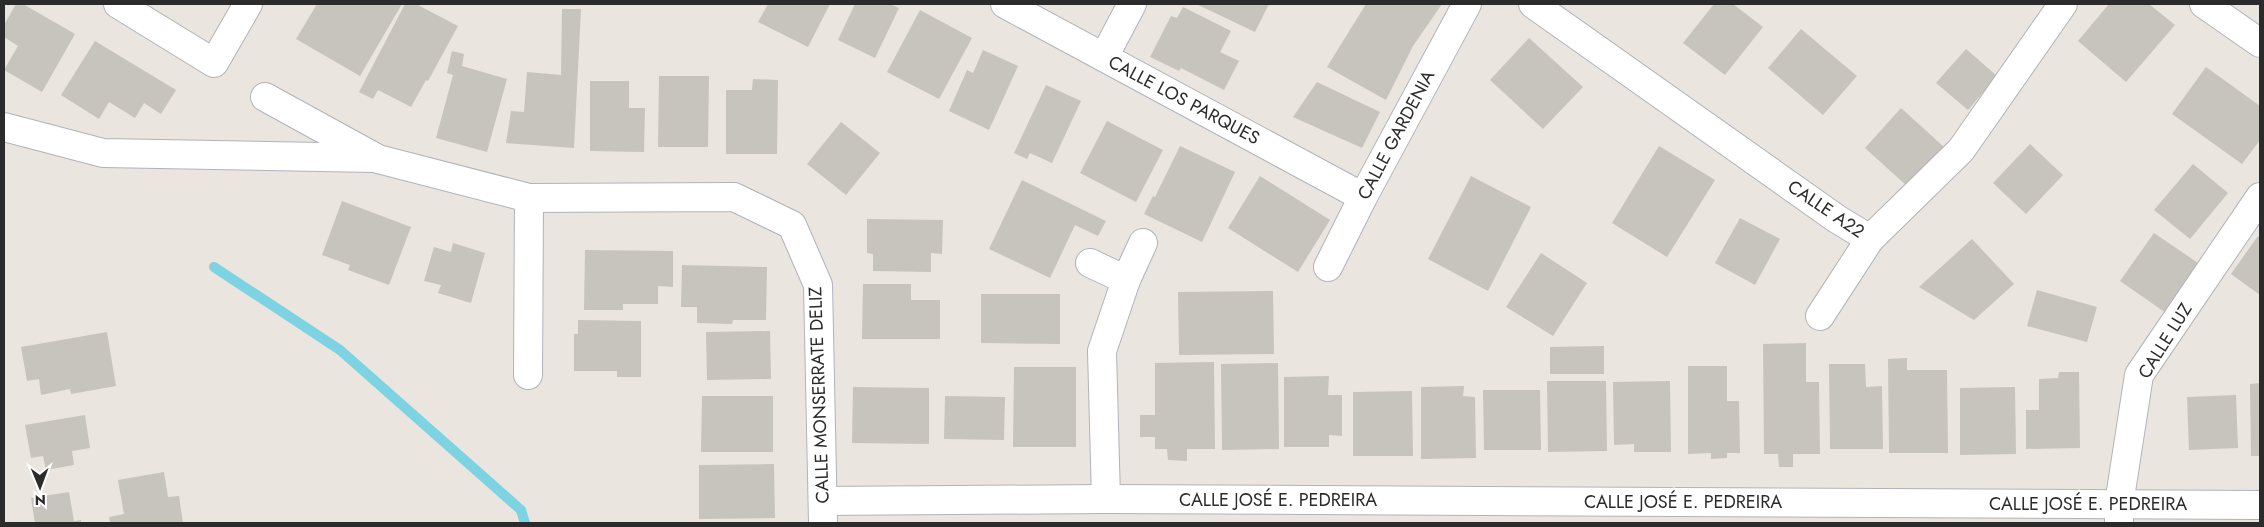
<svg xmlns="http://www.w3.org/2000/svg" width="2264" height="527" viewBox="0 0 2264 527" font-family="Jost,sans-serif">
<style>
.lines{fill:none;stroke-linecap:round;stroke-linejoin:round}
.stream{stroke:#7ed3e2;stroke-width:10}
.building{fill:#c7c3bd}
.street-casing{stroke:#b0b3ba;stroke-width:30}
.street{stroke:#fff;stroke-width:28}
.labels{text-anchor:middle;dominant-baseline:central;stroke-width:5;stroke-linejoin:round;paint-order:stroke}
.street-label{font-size:18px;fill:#2b2b2b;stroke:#fff}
</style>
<rect width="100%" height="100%" fill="#ebe5df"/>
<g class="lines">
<!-- stream -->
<path class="stream" d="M 214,267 L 340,350 L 521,510 L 525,523"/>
</g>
<!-- building -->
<g class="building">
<path d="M 16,4 L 23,4 L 75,34 L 42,92 L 4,70 L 18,46 L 4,37 L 4,25 Z"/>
<path d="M 317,4 L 402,4 L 360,76 L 296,39 Z"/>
<path d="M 405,4 L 416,4 L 458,26 L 428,81 L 426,80 L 411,107 L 378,90 L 373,99 L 359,92 Z"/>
<path d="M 768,4 L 830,4 L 808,47 L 758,22 Z"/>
<path d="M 855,4 L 890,4 L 899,8 L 875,58 L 838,40 Z"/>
<path d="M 1196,4 L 1269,4 L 1255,32 Z"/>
<path d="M 1366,4 L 1442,4 L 1413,46 L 1386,100 L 1327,67 Z"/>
<path d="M 1714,4 L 1733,4 L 1763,27 L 1725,75 L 1683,43 Z"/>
<path d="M 2109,4 L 2149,4 L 2175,25 L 2126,82 L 2078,41 Z"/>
<path d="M 1183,7 L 1231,31 L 1220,52 L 1239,61 L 1224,90 L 1181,68 L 1179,71 L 1150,57 L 1171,16 L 1177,18 Z"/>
<path d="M 562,9 L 581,9 L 574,148 L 506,143 L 511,111 L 524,112 L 527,72 L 561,75 Z"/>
<path d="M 920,10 L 972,38 L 939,99 L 887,72 Z"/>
<path d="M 1801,29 L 1857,76 L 1823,115 L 1768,68 Z"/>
<path d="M 1529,38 L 1583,87 L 1543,129 L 1490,80 Z"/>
<path d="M 95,41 L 176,90 L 161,114 L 144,103 L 135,118 L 109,102 L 99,119 L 61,95 Z"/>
<path d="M 1966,49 L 1997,76 L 1968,110 L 1936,83 Z"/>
<path d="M 983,50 L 1018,66 L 989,130 L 949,111 L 967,70 L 973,73 Z"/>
<path d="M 452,51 L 464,54 L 462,66 L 507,79 L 487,152 L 436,138 L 453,75 L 447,73 Z"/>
<path d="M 2206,67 L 2260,106 L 2260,140 L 2242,164 L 2172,114 Z"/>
<path d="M 659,76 L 709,76 L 708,147 L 658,147 Z"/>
<path d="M 753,79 L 778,80 L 777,154 L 726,154 L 726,90 L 752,90 Z"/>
<path d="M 590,81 L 629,81 L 629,108 L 645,108 L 644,152 L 590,151 Z"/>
<path d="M 1317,82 L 1380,112 L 1362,148 L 1293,117 Z"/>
<path d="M 1046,85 L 1081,101 L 1052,163 L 1030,153 L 1027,159 L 1014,153 Z"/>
<path d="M 1901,108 L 1944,147 L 1908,187 L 1865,148 Z"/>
<path d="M 1107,121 L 1163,150 L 1136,202 L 1080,173 Z"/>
<path d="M 841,122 L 880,153 L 846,195 L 807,164 Z"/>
<path d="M 2030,144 L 2063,175 L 2026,214 L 1993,183 Z"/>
<path d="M 1180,146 L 1235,172 L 1202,242 L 1144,214 L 1153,196 L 1155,197 Z"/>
<path d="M 1659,146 L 1715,180 L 1667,257 L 1612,223 Z"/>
<path d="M 2193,164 L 2228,193 L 2190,239 L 2154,210 Z"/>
<path d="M 1260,176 L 1330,220 L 1298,272 L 1228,228 Z"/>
<path d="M 1471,176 L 1531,207 L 1488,291 L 1428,259 Z"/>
<path d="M 1022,180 L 1106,221 L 1098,236 L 1075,225 L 1050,278 L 989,249 Z"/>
<path d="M 342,201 L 411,227 L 389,285 L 348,270 L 350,265 L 322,255 Z"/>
<path d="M 1740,218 L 1780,239 L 1755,285 L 1715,263 Z"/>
<path d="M 867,219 L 943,220 L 942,254 L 931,253 L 931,272 L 873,271 L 873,254 L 867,253 Z"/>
<path d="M 2154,233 L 2201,265 L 2166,313 L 2120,281 Z"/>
<path d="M 2258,236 L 2260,238 L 2260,295 L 2231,274 Z"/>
<path d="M 1972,239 L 2014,284 L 1974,320 L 1919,287 Z"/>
<path d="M 453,243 L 485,253 L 471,303 L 438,293 L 441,285 L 424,281 L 434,247 L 451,252 Z"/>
<path d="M 585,250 L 673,251 L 673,287 L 658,286 L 658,304 L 623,304 L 623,310 L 584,310 Z"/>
<path d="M 1541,253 L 1587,283 L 1553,336 L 1506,307 Z"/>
<path d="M 682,265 L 767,267 L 766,320 L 733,320 L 732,324 L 697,323 L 697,307 L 681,307 Z"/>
<path d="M 863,284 L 911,284 L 911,300 L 940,300 L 940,339 L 862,339 Z"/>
<path d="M 2037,290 L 2097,307 L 2087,342 L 2027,326 Z"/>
<path d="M 1273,291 L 1274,354 L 1179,355 L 1178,292 Z"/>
<path d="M 981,294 L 1060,294 L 1060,344 L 981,343 Z"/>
<path d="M 578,320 L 641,321 L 641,377 L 617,377 L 617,371 L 574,371 L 574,334 L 578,334 Z"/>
<path d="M 770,331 L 771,379 L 707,380 L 706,332 Z"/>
<path d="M 107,332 L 116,386 L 71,394 L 70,389 L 41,395 L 39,379 L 27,381 L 21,347 Z"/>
<path d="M 1806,343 L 1806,382 L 1819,382 L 1820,454 L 1793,454 L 1793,467 L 1779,467 L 1778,454 L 1764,454 L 1763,344 Z"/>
<path d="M 1604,346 L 1604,374 L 1550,374 L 1550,347 Z"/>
<path d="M 1907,358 L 1907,370 L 1947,370 L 1948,453 L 1889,453 L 1888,359 Z"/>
<path d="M 1214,362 L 1215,449 L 1187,449 L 1187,461 L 1168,460 L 1167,449 L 1155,449 L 1155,437 L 1140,437 L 1140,415 L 1155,415 L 1155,363 Z"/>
<path d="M 1278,363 L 1279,449 L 1222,450 L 1221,364 Z"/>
<path d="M 1829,364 L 1865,364 L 1866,387 L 1882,386 L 1883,449 L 1830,449 Z"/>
<path d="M 1688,366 L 1727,366 L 1727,401 L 1739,401 L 1740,453 L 1727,453 L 1727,458 L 1711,459 L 1711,453 L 1688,454 Z"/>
<path d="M 1014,367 L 1076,367 L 1076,447 L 1013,447 Z"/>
<path d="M 2059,372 L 2079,372 L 2080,448 L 2026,449 L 2026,410 L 2039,410 L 2039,379 L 2058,378 Z"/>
<path d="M 1329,376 L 1328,395 L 1342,395 L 1342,436 L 1329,435 L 1329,447 L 1284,447 L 1284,377 Z"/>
<path d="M 1547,381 L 1606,381 L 1607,451 L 1548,452 Z"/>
<path d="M 1670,381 L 1671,452 L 1634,452 L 1634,444 L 1614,445 L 1613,382 Z"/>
<path d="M 2260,383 L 2260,456 L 2251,456 L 2250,384 Z"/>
<path d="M 1464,386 L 1463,396 L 1475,397 L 1476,458 L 1421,459 L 1421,387 Z"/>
<path d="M 853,387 L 929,388 L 929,444 L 852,443 Z"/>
<path d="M 2015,387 L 2016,454 L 1960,455 L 1960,388 Z"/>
<path d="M 1483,390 L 1540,390 L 1541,450 L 1484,450 Z"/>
<path d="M 1412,391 L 1413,456 L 1353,456 L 1353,392 Z"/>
<path d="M 2236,395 L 2238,448 L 2189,450 L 2187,397 Z"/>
<path d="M 702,396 L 773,396 L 773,452 L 701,452 Z"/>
<path d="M 945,396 L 1005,397 L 1004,440 L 944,439 Z"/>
<path d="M 85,415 L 90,448 L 72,451 L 74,465 L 46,470 L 43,456 L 31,458 L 25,425 Z"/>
<path d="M 774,464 L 775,518 L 699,519 L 699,465 Z"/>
<path d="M 164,472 L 168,497 L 179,496 L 183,523 L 110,523 L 109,517 L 124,514 L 118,480 Z"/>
<path d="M 69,492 L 74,521 L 81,520 L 81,523 L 35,523 L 31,498 Z"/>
</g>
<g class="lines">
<defs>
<g id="street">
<path d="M 118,4 L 214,63 L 248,4"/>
<path d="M 1005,4 L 1363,197"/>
<path d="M 1533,4 L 1837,219 L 1870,239 L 1961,150 L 2063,4"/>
<path d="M 2204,4 L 2260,43"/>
<path d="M 1104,57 L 1132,4"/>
<path d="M 265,97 L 378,159 L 529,198 L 734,197 L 792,225 L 818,285 L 823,523"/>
<path d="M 4,127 L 103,153 L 374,158"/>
<path d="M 1090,263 L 1126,280"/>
<path d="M 1328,267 L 1363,197 L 1467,4"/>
<path d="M 1820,316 L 1870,239"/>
<path d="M 528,375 L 529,198"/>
<path d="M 1106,499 L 1102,351 L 1126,280 L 1143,243"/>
<path d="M 823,501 L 1106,499 L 2260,505"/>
<path d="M 2119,523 L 2119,504 L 2139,375 L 2260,197"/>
</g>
</defs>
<!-- street casing -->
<use href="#street" class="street-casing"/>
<!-- street -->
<use href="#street" class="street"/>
</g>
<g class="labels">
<!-- street labels -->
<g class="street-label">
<text transform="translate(1184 100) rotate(28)">CALLE LOS PARQUES</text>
<text transform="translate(1396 135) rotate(-62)">CALLE GARDENIA</text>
<text transform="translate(1826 209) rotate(34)">CALLE A22</text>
<text transform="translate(2165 341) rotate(-58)">CALLE LUZ</text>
<text transform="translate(819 395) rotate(-92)">CALLE MONSERRATE DELIZ</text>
<text x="1278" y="500">CALLE JOSÉ E. PEDREIRA</text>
<text x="1683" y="502">CALLE JOSÉ E. PEDREIRA</text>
<text x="2088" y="504">CALLE JOSÉ E. PEDREIRA</text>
</g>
</g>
<!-- border -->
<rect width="2264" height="527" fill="none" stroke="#2b2b2b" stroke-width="10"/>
<!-- north arrow -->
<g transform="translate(40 487) rotate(179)" stroke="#ffffff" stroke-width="4" paint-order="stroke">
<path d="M0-4L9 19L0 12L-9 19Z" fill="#2b2b2b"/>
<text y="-8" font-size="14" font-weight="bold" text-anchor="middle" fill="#2b2b2b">N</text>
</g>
</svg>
